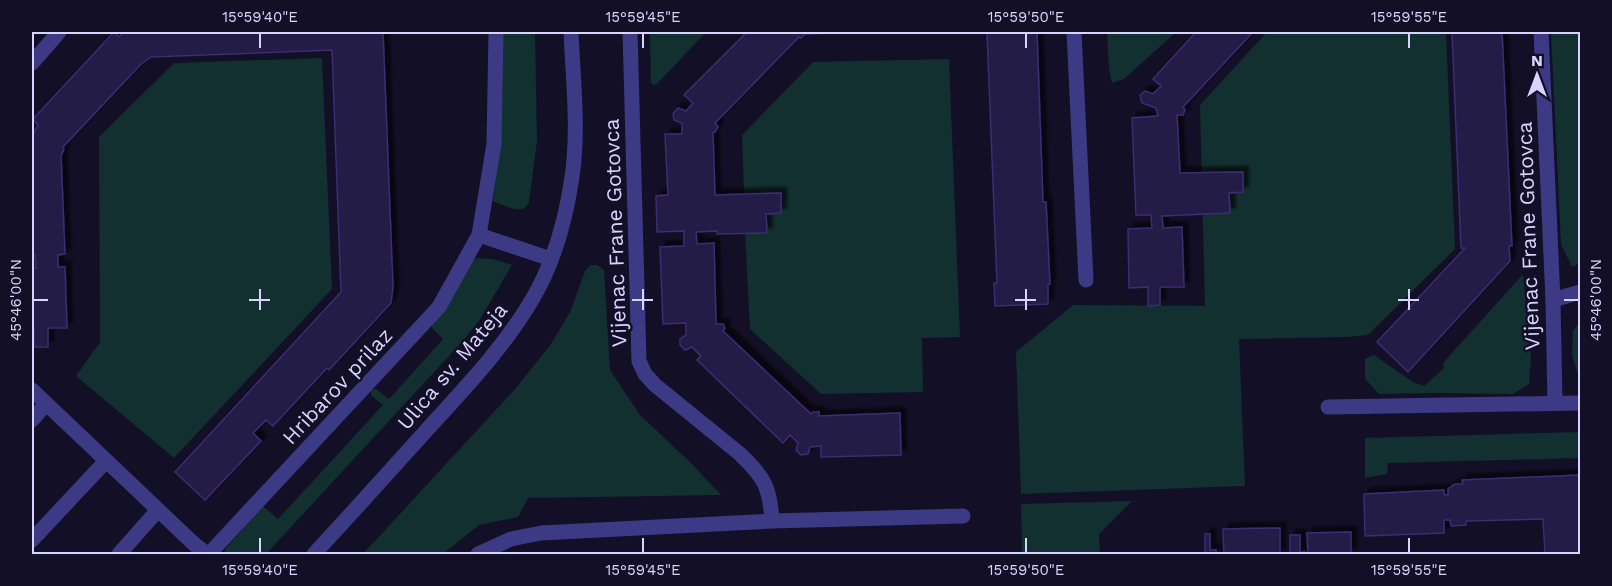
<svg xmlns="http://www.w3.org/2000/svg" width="1612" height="586" viewBox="0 0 1612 586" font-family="'Work Sans',sans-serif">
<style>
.green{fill:#12302f}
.building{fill:#241b47;stroke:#3b2d73;stroke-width:1.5;filter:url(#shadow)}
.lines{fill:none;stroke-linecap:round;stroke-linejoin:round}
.minor{stroke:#3d3a85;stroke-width:15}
.ticks{fill:none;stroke:#d9d4ff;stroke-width:2}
.labels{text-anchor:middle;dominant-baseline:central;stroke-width:5;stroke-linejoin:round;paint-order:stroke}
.street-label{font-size:21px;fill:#d9d4ff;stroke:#130f26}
.neatline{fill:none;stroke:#d9d4ff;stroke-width:2}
.ticks-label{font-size:15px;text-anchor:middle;fill:#d9d4ff}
</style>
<defs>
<filter id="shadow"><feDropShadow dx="5.5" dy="-5.5" stdDeviation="1.5" flood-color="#0009"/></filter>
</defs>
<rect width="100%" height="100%" fill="#130f26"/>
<!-- green -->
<g class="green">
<path d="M 501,32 L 535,32 L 537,141 L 529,202 C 523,217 504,205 493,201 L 502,125 Z"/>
<path d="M 650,32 L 706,32 L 657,84 L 653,85 L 651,83 Z"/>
<path d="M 1107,32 L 1176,32 L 1124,79 L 1112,83 L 1109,69 Z"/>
<path d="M 1267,32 L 1446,32 L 1455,249 L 1368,335 L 1346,337 L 1239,339 L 1245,486 L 1021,494 L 1016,352 L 1073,305 L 1205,306 L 1200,105 Z"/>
<path d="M 1551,32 L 1580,32 L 1580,263 L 1572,267 L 1561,244 Z"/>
<path d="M 322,58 L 332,289 L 174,458 L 76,376 L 100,342 L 99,137 L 174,63 Z"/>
<path d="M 949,59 L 960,337 L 922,338 L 923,392 L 821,394 L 750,329 L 745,233 L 767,232 L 766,214 L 781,213 L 781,193 L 744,194 L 742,135 L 813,62 Z"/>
<path d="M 477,258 L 493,259 L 512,265 L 479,321 L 461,343 L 266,554 L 228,554 L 225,551 L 226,548 L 263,506 L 278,519 L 383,405 L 371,395 L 371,390 L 376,389 L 389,399 L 443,339 L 432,328 L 432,324 L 471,261 Z"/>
<path d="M 590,265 L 597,265 L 604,270 L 610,370 L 640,415 L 691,463 L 721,495 L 528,498 L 518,517 L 479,525 L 443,554 L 363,554 L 516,388 L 551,344 L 570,312 L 585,271 Z"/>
<path d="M 1523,274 L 1531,359 L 1529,384 L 1513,394 L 1434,393 L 1379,394 L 1365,379 L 1365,359 L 1374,355 L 1413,382 L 1424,386 L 1444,368 L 1443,363 Z"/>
<path d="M 1580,321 L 1580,381 L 1572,355 L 1573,331 Z"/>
<path d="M 1580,432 L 1580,458 L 1388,463 L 1387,474 L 1365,478 L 1365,438 Z"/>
<path d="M 1132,501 L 1099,534 L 1100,554 L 1022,554 L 1021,504 Z"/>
</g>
<!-- building -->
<g class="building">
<path d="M 114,32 L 119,37 L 124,32 L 383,32 L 393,287 L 391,303 L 329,370 L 327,368 L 273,426 L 266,420 L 253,433 L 261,441 L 205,500 L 175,472 L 341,292 L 332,50 L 151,57 L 141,64 L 63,147 L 64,149 L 62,154 L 61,155 L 65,254 L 58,255 L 58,267 L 65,267 L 67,328 L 48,328 L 48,347 L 34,347 L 34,328 L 32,328 L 32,268 L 36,268 L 35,255 L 32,256 L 32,134 L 33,134 L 38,125 L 33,119 Z"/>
<path d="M 747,32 L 874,32 L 805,34 L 801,38 L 799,37 L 715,123 L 718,127 L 715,132 L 713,132 L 715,195 L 781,193 L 781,213 L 766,214 L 767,233 L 717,234 L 717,231 L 696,232 L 697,244 L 714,243 L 716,324 L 723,324 L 725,328 L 723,331 L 811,414 L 813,412 L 819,412 L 819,416 L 900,413 L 901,455 L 821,457 L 821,446 L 810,447 L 808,454 L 801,455 L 796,450 L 798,443 L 790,435 L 783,443 L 697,360 L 701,356 L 692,347 L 685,350 L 680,345 L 680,339 L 686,335 L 686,323 L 663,324 L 660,247 L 684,246 L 684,231 L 657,232 L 656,196 L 668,195 L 665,134 L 682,134 L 682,123 L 674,120 L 673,114 L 678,108 L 686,111 L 693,103 L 684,95 Z"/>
<path d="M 987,32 L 1037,32 L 1043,202 L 1046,202 L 1050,284 L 1048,284 L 1048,304 L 995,306 L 994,283 L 997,283 Z"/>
<path d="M 1196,32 L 1253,32 L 1183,107 L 1185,110 L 1183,115 L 1177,115 L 1180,173 L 1243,172 L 1243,192 L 1229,193 L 1230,213 L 1162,216 L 1163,228 L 1182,227 L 1184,287 L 1160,287 L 1160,305 L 1148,306 L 1148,287 L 1129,288 L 1128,229 L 1152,228 L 1151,215 L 1136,215 L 1132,118 L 1158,116 L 1156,108 L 1142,103 L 1140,95 L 1145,91 L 1153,94 L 1161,86 L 1153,79 Z"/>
<path d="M 1452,32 L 1502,32 L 1512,246 L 1509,246 L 1510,261 L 1408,372 L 1377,342 L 1465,248 L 1461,248 Z"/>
<path d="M 1580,475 L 1580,554 L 1545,554 L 1543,519 L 1466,521 L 1466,525 L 1451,526 L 1450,520 L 1444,520 L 1444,533 L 1365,536 L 1364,494 L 1444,490 L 1444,495 L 1448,495 L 1448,489 L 1455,484 L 1463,484 L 1462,480 Z"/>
<path d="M 1280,528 L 1280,554 L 1224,554 L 1223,529 Z"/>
<path d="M 1351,532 L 1351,554 L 1308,554 L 1307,533 Z"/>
<path d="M 1205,534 L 1210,534 L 1210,550 L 1216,550 L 1216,554 L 1205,554 Z"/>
<path d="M 1290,535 L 1300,535 L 1300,552 L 1305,552 L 1305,554 L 1290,554 Z"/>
</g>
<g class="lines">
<!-- minor -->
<g class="minor">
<path d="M 496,32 L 494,144 L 479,235 L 551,259"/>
<path d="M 630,32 L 639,361 L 645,374 L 655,385 L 740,454 C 764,477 770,487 772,521"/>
<path d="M 1074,32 L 1086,280"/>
<path d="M 1541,32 L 1553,300 L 1555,403"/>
<path d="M 32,63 L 59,32"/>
<path d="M 1553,300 L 1580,292"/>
<path d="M 32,390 L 194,544 L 207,554"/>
<path d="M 1328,407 L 1580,403"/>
<path d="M 32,420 L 46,404"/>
<path d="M 32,540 L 106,461"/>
<path d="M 119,554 L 158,510"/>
<path d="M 209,554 L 439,307 L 479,235"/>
<path d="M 314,554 C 351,514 388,473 424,433 C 463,390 504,348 533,298 C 554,262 566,219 572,177 C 579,130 573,79 571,32"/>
<path d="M 478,554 L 511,539 L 541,533 L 772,521 L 963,516"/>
</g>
</g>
<!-- ticks -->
<path class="ticks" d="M 260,33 L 260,48M 643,33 L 643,48M 1026,33 L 1026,48M 1409,33 L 1409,48M 260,289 L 260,310M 643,289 L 643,310M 1026,289 L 1026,310M 1409,289 L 1409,310M 33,300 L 48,300M 249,300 L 270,300M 632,300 L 653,300M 1015,300 L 1036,300M 1398,300 L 1419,300M 1564,300 L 1579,300M 260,538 L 260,553M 643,538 L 643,553M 1026,538 L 1026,553M 1409,538 L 1409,553"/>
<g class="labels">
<!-- street labels -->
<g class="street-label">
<text transform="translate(615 233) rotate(-92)">Vijenac Frane Gotovca</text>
<text transform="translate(1528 236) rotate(-92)">Vijenac Frane Gotovca</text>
<text transform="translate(452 366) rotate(-50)">Ulica sv. Mateja</text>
<text transform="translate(337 386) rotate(-47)">Hribarov prilaz</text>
</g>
</g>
<!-- border -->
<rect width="1612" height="586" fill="none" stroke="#130f26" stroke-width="66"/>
<!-- north arrow -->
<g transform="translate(1537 75)" stroke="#130f26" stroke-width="4.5" paint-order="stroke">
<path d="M0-4.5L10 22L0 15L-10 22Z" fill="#d9d4ff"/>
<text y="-9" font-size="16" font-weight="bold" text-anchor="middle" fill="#d9d4ff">N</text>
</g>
<rect x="33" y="33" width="1546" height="520" class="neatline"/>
<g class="ticks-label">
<text x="260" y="22">15°59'40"E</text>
<text x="643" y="22">15°59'45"E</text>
<text x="1026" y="22">15°59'50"E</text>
<text x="1409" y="22">15°59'55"E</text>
<text transform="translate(16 300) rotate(-90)" y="5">45°46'00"N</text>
<text transform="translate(1596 300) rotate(-90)" y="5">45°46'00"N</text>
<text x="260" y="575">15°59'40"E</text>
<text x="643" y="575">15°59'45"E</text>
<text x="1026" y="575">15°59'50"E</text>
<text x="1409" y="575">15°59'55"E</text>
</g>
</svg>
